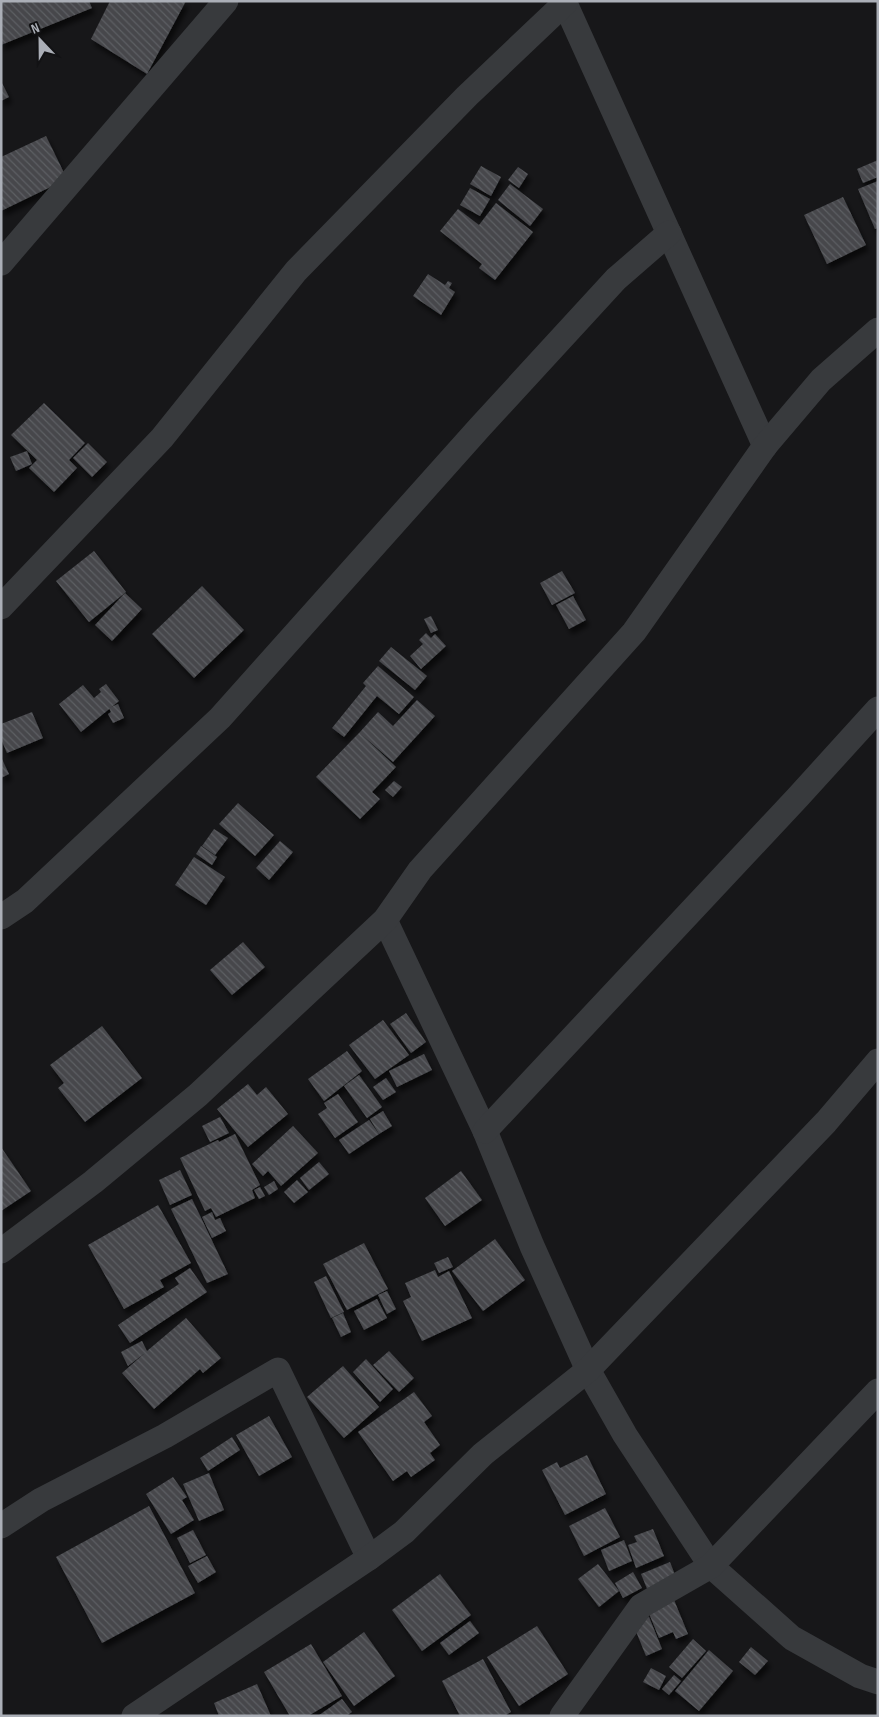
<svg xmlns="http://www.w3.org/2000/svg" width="879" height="1717" viewBox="0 0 879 1717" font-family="'Sofia Sans Condensed',sans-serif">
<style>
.building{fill:url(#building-back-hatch);filter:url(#shadow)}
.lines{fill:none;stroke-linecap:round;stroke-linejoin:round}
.street{stroke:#383a3d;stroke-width:25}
</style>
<defs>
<pattern id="building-back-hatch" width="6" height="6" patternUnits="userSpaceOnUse" patternTransform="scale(1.25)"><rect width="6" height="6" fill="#46474b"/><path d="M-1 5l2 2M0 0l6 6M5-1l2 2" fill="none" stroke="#5e5f63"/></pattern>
<filter id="shadow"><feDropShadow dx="3" dy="5.5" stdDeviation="2.5" flood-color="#0009"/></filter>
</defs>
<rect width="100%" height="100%" fill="#171719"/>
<!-- building -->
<g class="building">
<path d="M 1,1 L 89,1 L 92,8 L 1,45 Z"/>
<path d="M 110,1 L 186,1 L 147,74 L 91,39 Z"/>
<path d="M 1,81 L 9,97 L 1,101 Z"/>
<path d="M 46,136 L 67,179 L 1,211 L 1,157 Z"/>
<path d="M 878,160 L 878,177 L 863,183 L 857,169 Z"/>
<path d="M 481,166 L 501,177 L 491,196 L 470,184 Z"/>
<path d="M 518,167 L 528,174 L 519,188 L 508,180 Z"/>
<path d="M 878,181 L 878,228 L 875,229 L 858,189 Z"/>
<path d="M 510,184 L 543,209 L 530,226 L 498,200 Z"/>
<path d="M 470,188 L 490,199 L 480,216 L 460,205 Z"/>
<path d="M 843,197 L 866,245 L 827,264 L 804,215 Z"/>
<path d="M 496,203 L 533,232 L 495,280 L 479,268 L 482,264 L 440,231 L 458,209 L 479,225 Z"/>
<path d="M 428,274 L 445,285 L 448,281 L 452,283 L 449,288 L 455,292 L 441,315 L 413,296 Z"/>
<path d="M 44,403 L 85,443 L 69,460 L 77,468 L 54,492 L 29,468 L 37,460 L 11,435 Z"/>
<path d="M 88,443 L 107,462 L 92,477 L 73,458 Z"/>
<path d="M 27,451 L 32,464 L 16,471 L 10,457 Z"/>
<path d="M 94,551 L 126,592 L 89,622 L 56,581 Z"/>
<path d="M 562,571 L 575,593 L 552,605 L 540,583 Z"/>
<path d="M 202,586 L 244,630 L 194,678 L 152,634 Z"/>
<path d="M 125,593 L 142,609 L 112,641 L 95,625 Z"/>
<path d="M 573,596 L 586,620 L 569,629 L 556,605 Z"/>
<path d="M 431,616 L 438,630 L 431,633 L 424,619 Z"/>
<path d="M 426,633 L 431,638 L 435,634 L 446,646 L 421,669 L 410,656 L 423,644 L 419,640 Z"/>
<path d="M 391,647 L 427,676 L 415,690 L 379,661 Z"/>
<path d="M 378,666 L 414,697 L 399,714 L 377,696 L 344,737 L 332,728 L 366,686 L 363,683 Z"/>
<path d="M 106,684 L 119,701 L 81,732 L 59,704 L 83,685 L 94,698 L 101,692 L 99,689 Z"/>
<path d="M 417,700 L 435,716 L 393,762 L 362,735 L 396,767 L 372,792 L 380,799 L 360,819 L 316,777 L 360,732 L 378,712 L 393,726 Z"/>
<path d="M 118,704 L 124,718 L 113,723 L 108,714 L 111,712 L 109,708 Z"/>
<path d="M 32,712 L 43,738 L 7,753 L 1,739 L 1,724 Z"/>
<path d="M 1,757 L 9,774 L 1,778 Z"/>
<path d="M 394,781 L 402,787 L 393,797 L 385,790 Z"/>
<path d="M 238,803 L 274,835 L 255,856 L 219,824 Z"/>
<path d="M 214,829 L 228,838 L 215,855 L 202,846 Z"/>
<path d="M 280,841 L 293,852 L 269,880 L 256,868 Z"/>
<path d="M 201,846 L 217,857 L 212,865 L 196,854 Z"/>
<path d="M 194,857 L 225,877 L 206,905 L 175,885 Z"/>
<path d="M 243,942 L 265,967 L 232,995 L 210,970 Z"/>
<path d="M 406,1013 L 426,1042 L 411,1053 L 390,1024 Z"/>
<path d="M 383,1020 L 409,1055 L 375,1079 L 349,1045 Z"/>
<path d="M 102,1026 L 142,1078 L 85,1122 L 58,1088 L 64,1083 L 50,1065 Z"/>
<path d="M 347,1051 L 362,1071 L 324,1101 L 308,1079 Z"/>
<path d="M 424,1054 L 432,1070 L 397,1087 L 389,1071 Z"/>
<path d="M 359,1075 L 382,1107 L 367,1118 L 344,1086 Z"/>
<path d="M 386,1078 L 396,1092 L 383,1100 L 373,1087 Z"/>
<path d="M 248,1084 L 257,1095 L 266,1087 L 288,1114 L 248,1147 L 217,1109 Z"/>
<path d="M 338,1094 L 358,1122 L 335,1138 L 318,1114 L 327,1108 L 324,1103 Z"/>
<path d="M 383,1111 L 392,1126 L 379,1134 L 370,1119 Z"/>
<path d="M 220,1117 L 229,1133 L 210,1142 L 202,1126 Z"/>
<path d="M 369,1120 L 379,1134 L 349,1154 L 339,1140 Z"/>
<path d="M 293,1126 L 318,1153 L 281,1186 L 268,1171 L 263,1176 L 252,1164 Z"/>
<path d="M 235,1134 L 260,1185 L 252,1190 L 255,1198 L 216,1217 L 211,1208 L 205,1211 L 180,1158 L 218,1140 L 219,1142 Z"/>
<path d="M 1,1147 L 31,1191 L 1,1211 Z"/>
<path d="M 319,1162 L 329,1174 L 309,1190 L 300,1178 Z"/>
<path d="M 180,1170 L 192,1195 L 170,1205 L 159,1180 Z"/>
<path d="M 461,1171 L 482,1200 L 445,1226 L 425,1198 Z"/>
<path d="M 297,1180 L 308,1192 L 294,1203 L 284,1192 Z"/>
<path d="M 274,1181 L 278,1189 L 269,1195 L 264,1187 Z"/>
<path d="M 260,1187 L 265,1196 L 259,1199 L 254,1190 Z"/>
<path d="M 192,1199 L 228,1274 L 207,1283 L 171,1209 Z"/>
<path d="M 158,1205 L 191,1263 L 160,1280 L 164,1287 L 124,1309 L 88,1245 Z"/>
<path d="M 212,1212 L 215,1220 L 220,1218 L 226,1231 L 212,1238 L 202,1217 Z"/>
<path d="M 495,1239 L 525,1280 L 483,1311 L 452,1271 Z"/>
<path d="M 364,1243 L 388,1289 L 347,1310 L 323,1264 Z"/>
<path d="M 448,1257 L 453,1267 L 439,1273 L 434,1263 Z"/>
<path d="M 190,1268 L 207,1292 L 130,1343 L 118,1325 L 179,1284 L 175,1278 Z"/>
<path d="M 435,1270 L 438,1277 L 449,1271 L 472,1318 L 422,1341 L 403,1301 L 411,1297 L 405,1283 Z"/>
<path d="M 326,1276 L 344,1312 L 331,1318 L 314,1282 Z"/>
<path d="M 387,1291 L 396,1309 L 387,1314 L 378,1295 Z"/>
<path d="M 377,1299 L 387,1318 L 364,1330 L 354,1311 Z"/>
<path d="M 343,1313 L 351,1332 L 341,1337 L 332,1318 Z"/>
<path d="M 186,1318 L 221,1358 L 203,1373 L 200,1369 L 154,1409 L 122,1373 L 145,1353 L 128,1366 L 121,1352 L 142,1341 L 147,1351 Z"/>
<path d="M 389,1351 L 414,1378 L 399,1392 L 373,1365 Z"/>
<path d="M 366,1359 L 393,1389 L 380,1402 L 353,1372 Z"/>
<path d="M 343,1366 L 379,1407 L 344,1438 L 307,1397 Z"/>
<path d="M 414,1392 L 432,1416 L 424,1422 L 440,1445 L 430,1453 L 435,1460 L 411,1477 L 407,1471 L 393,1481 L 358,1432 Z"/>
<path d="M 269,1416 L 292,1457 L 259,1476 L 236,1435 Z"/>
<path d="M 232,1437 L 240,1450 L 208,1471 L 200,1458 Z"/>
<path d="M 587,1455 L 606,1494 L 565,1515 L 542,1470 L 557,1462 L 560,1468 Z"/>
<path d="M 209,1473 L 224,1510 L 199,1521 L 183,1484 Z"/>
<path d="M 173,1477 L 187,1497 L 182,1500 L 194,1520 L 171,1534 L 146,1494 Z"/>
<path d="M 149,1506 L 195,1593 L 102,1643 L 56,1557 Z"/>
<path d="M 605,1508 L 620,1537 L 584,1556 L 569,1526 Z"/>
<path d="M 653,1529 L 664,1556 L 636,1568 L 628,1545 L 637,1542 L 634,1536 Z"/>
<path d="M 193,1530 L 206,1555 L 190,1563 L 177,1538 Z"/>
<path d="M 624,1540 L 632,1561 L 609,1571 L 601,1550 Z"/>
<path d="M 207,1556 L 216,1572 L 198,1583 L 188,1566 Z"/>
<path d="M 670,1562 L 677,1580 L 648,1591 L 641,1574 Z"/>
<path d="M 598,1564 L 619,1591 L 599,1607 L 578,1579 Z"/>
<path d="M 633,1572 L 642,1588 L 623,1598 L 615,1583 Z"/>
<path d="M 440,1574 L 471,1615 L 422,1651 L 392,1610 Z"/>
<path d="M 672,1595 L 688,1634 L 676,1639 L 673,1632 L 659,1638 L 646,1606 Z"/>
<path d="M 649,1617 L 662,1649 L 646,1656 L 633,1624 Z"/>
<path d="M 470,1621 L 479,1633 L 449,1655 L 440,1643 Z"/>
<path d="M 537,1626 L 568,1674 L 519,1706 L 487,1657 Z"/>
<path d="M 364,1632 L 395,1676 L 354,1706 L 323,1662 Z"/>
<path d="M 693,1639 L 706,1651 L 682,1678 L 669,1667 Z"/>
<path d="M 311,1644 L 342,1696 L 308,1716 L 290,1716 L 264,1672 Z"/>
<path d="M 751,1647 L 768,1661 L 755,1675 L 739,1662 Z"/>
<path d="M 709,1650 L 733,1671 L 699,1711 L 675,1691 Z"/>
<path d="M 483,1659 L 511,1712 L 504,1716 L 460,1716 L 442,1681 Z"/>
<path d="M 651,1668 L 666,1676 L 659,1690 L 643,1682 Z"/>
<path d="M 674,1675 L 681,1681 L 669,1695 L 662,1689 Z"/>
<path d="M 257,1684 L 271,1716 L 219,1716 L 214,1703 Z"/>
<path d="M 342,1699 L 352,1712 L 346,1716 L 318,1716 Z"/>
</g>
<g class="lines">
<!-- street -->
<g class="street">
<path d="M 564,1 L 765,446"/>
<path d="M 1,263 L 226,1"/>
<path d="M 1,607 L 162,438 L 296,271 L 467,96 L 565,3"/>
<path d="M 1,917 L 25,901 L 220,718 L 480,427 L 616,279 L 669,233"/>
<path d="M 385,920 L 485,1131 L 532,1246 L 588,1370 L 625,1435 L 711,1566 L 792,1638 L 860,1676 L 878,1682"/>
<path d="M 485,1131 L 798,797 L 878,709"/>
<path d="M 1,1251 L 93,1182 L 198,1095 L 385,920 L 420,870 L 634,632 L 765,446 L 821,380 L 878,330"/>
<path d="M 1,1526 L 41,1500 L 165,1436 L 278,1370 L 369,1558"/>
<path d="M 134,1716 L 369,1558 L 404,1532 L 483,1454 L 588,1370 L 826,1122 L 878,1061"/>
<path d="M 562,1716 L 641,1606 L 711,1566 L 878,1391"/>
</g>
</g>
<!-- border -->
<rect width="879" height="1717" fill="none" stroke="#abafb7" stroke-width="5"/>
<!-- north arrow -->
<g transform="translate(40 40) rotate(338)" stroke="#121214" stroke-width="4" paint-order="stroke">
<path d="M0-4L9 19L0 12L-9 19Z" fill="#abafb7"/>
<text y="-8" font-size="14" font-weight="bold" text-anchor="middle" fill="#abafb7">N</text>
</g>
</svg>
